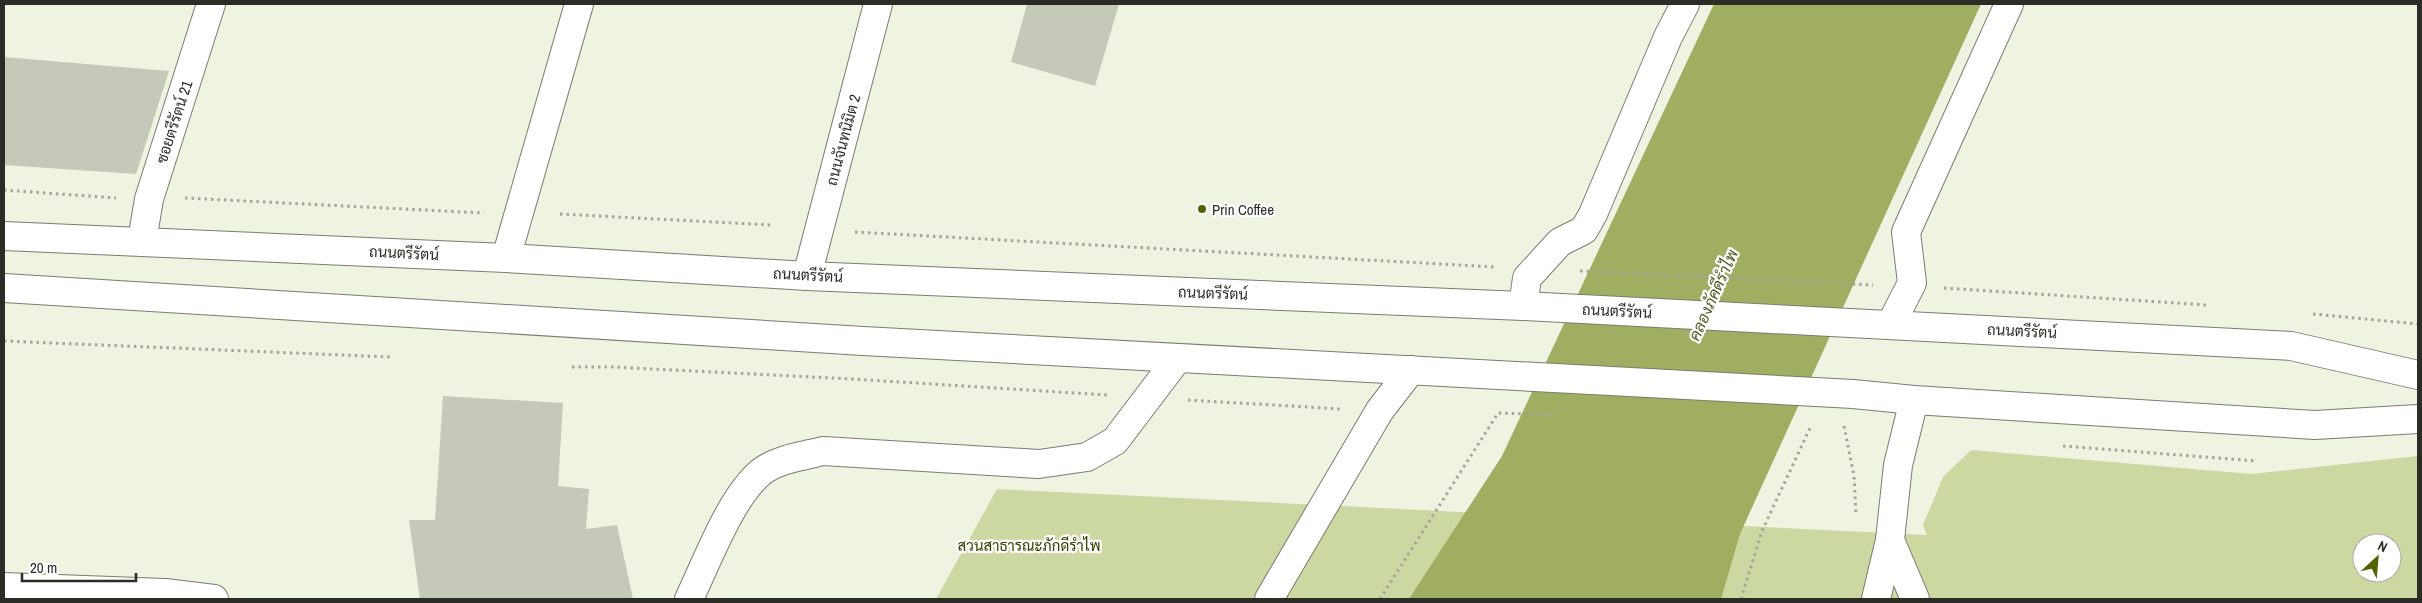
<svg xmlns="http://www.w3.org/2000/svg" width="2422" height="603" viewBox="0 0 2422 603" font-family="'Archivo Narrow',Sarabun,sans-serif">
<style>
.green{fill:#ccd8a2;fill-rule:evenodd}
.water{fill:#9fae60}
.building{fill:#c5c9b9}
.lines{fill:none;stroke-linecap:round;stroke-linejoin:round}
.minor-casing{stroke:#797d6e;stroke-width:30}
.major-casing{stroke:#797d6e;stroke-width:30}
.path{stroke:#a2a598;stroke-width:3;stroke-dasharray:2.5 4;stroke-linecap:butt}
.minor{stroke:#fff;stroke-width:28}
.major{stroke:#fff;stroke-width:28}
.poi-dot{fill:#566202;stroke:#fff;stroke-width:2}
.labels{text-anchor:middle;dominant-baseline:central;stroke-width:4.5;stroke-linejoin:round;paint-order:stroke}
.street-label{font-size:15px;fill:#2a2c25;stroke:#fff}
.poi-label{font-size:15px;fill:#2a2c25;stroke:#fff;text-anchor:start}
.park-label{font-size:15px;fill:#373f01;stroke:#fff}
.water-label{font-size:16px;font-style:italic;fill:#505a21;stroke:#fff}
</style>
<rect width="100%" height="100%" fill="#eff3e2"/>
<!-- green -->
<path class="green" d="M 1971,450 L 2252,474 L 2418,456 L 2418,599 L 936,599 L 997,489 L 1927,535 L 1923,525 L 1943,477 ZM 2362,543 L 2392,543 L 2392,573 L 2362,573 Z"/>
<!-- water -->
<path class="water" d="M 1714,4 L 1981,4 L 1740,534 L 1721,599 L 1409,599 L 1502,456 Z"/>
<!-- building -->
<g class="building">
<path d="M 1027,4 L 1119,4 L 1095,86 L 1011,62 Z"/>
<path d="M 4,57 L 169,71 L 136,174 L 4,165 Z"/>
<path d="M 443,396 L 563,403 L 558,486 L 589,489 L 586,529 L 617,525 L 633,599 L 420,599 L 409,520 L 435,520 Z"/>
</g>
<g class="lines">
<defs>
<g id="minor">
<path d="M 142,241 L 149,199 L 211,4"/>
<path d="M 506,258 L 579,4"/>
<path d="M 807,276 L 878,4"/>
<path d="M 1523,306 L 1527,278 L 1560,242 L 1584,230 L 1593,214 L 1668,37 L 1685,4"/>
<path d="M 1891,324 L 1912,283 L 1906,232 L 2009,4"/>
<path d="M 1914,400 L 1898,465 L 1890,540 L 1915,599"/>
<path d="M 4,587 L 165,593 L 214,599"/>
<path d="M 689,599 C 707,562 730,498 761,472 C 778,459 803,456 823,451 L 1039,464 L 1087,457 L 1115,441 L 1178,358"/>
<path d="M 1269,599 L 1380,410 L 1411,370"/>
<path d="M 1876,599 L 1890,540"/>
</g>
<g id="major">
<path d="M 4,236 L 506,258 L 807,276 L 1523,306 L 2291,346 L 2418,375"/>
<path d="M 4,288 L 863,341 L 1853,394 L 1914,400 L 2315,425 L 2418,419"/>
</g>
</defs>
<!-- minor casing -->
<use href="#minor" class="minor-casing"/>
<!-- major casing -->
<use href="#major" class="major-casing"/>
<!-- path -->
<g class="path">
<path d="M 4,190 L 116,198"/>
<path d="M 185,198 L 484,213"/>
<path d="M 560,214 L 772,225"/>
<path d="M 855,232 L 1496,267"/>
<path d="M 1580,271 L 1873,285"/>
<path d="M 1944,288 L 2207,305"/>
<path d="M 2313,314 L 2418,324"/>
<path d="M 4,341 L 391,357"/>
<path d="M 572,367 L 613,367 L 852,379 L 1107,395"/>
<path d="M 1188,400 L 1341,409"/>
<path d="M 1844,426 L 1854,476 L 1856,514"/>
<path d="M 2063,446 L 2257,461"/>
<path d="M 1380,599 L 1498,413 L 1557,415"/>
<path d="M 1741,599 L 1762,531 L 1811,426"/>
</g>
<!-- minor -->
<use href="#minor" class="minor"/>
<!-- major -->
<use href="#major" class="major"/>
</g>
<!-- markers -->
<circle class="poi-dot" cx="1202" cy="209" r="5"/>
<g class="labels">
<!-- street labels -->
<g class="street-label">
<text transform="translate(174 122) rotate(-72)">ซอยตรีรัตน์ 21</text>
<text transform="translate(843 140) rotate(-75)">ถนนจันทนิมิต 2</text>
<text transform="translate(404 253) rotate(3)">ถนนตรีรัตน์</text>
<text transform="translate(808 275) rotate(3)">ถนนตรีรัตน์</text>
<text transform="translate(1213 293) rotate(2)">ถนนตรีรัตน์</text>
<text transform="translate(1617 311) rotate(3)">ถนนตรีรัตน์</text>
<text transform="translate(2022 331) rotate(3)">ถนนตรีรัตน์</text>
</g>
<!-- poi labels -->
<g class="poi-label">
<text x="1212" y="209">Prin Coffee</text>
</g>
<!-- park labels -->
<g class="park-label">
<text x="1029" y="545">สวนสาธารณะภักดีรำไพ</text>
</g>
<!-- water labels -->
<g class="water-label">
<text transform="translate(1713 295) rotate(-66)">คลองภัคดีรำไพ</text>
</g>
</g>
<!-- border -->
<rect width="2422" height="603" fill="none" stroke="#2a2c25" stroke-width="10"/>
<!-- north arrow -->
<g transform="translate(2377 558) rotate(26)"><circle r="24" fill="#ffffff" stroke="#aaaba8"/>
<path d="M0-4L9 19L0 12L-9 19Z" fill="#566202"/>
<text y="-8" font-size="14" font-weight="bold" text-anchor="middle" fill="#2a2c25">N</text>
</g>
<!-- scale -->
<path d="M22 573v8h114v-8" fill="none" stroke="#2a2c25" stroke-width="2.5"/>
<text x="30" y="573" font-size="15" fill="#2a2c25" stroke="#ffffff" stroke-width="4" paint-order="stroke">20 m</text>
</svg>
